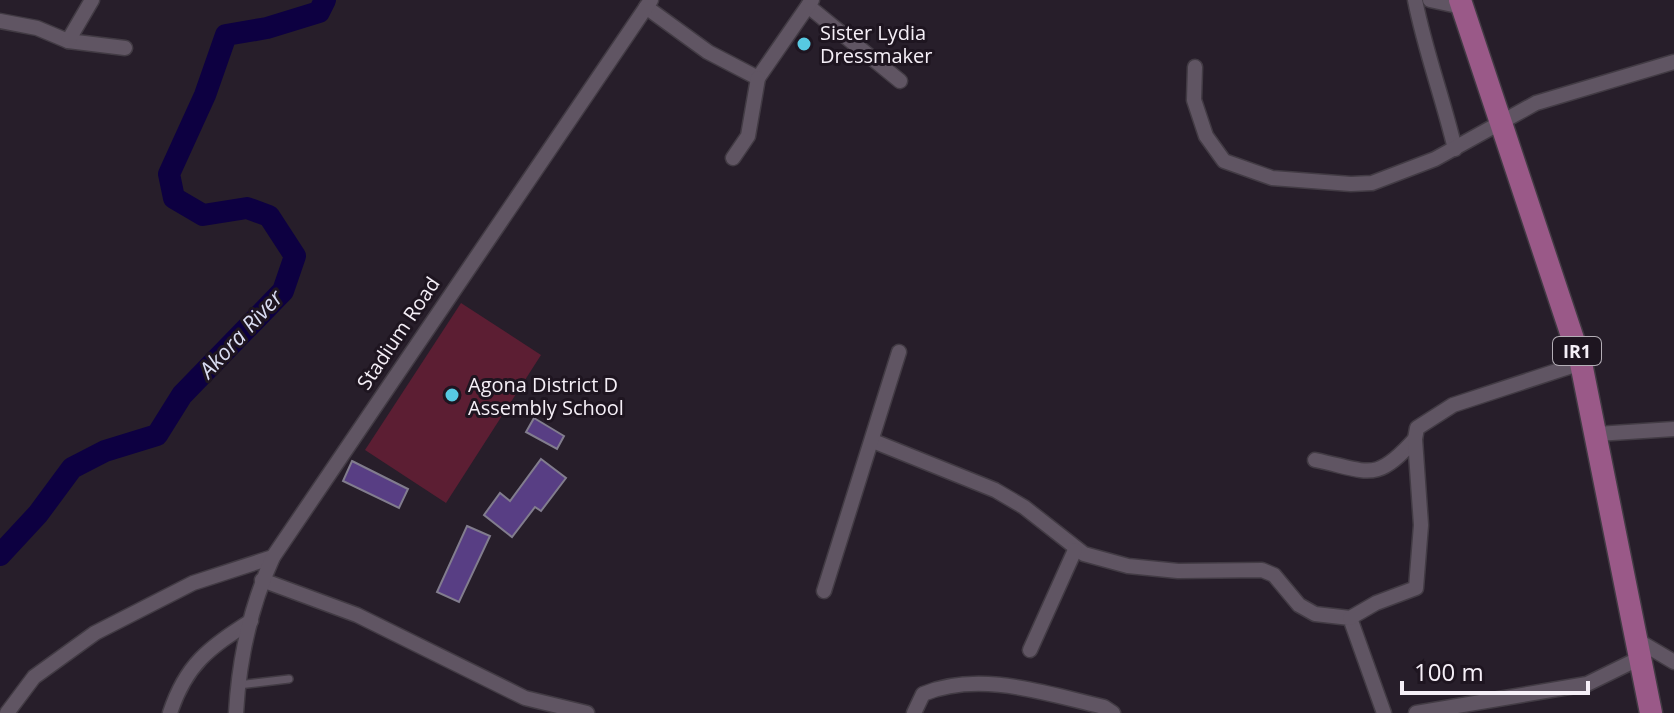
<svg xmlns="http://www.w3.org/2000/svg" width="1674" height="713" viewBox="0 0 1674 713" font-family="'Open Sans',sans-serif">
<style>
.green{fill:#5c1e33}
.lines{fill:none;stroke-linecap:round;stroke-linejoin:round}
.river{stroke:#0d0041;stroke-width:22}
.building{fill:#583e84;stroke:#827d8e;stroke-width:2}
.lane-casing{stroke:#423b44;stroke-width:10}
.street-casing{stroke:#423b44;stroke-width:17}
.primary-casing{stroke:#423b44;stroke-width:25}
.lane{stroke:#605563;stroke-width:7}
.street{stroke:#605563;stroke-width:14}
.primary{stroke:#9a5988;stroke-width:22}
.poi-dot{fill:#57c9e2;stroke:#1e1520;stroke-width:3}
.labels{text-anchor:middle;dominant-baseline:central;stroke-width:6;stroke-linejoin:round;paint-order:stroke}
.shield{fill:#1e1520;stroke:#b4aeb6;stroke-width:2}
.shield-label{font-size:18px;font-weight:bold;fill:#f5eff7}
.poi-label{font-size:20px;fill:#f5eff7;stroke:#1e1520;text-anchor:start}
.street-label{font-size:20px;fill:#f5eff7;stroke:#1e1520}
.water-label{font-size:22px;font-style:italic;fill:#d9dcf1;stroke:#1e1520}
</style>
<rect width="100%" height="100%" fill="#271e2a"/>
<!-- green -->
<path class="green" d="M 461,303 L 541,355 L 446,503 L 365,450 Z"/>
<g class="lines">
<!-- river -->
<path class="river" d="M 0,555 L 38,514 L 72,468 L 105,451 L 157,435 L 182,395 L 283,291 L 295,256 L 269,216 L 247,208 L 203,215 L 174,198 L 169,174 L 205,95 L 226,35 L 267,28 L 319,12 L 325,0"/>
</g>
<!-- building -->
<g class="building">
<path d="M 534,418 L 564,436 L 557,449 L 526,432 Z"/>
<path d="M 541,459 L 566,478 L 541,511 L 535,507 L 512,537 L 484,515 L 500,493 L 510,501 Z"/>
<path d="M 352,461 L 408,489 L 399,508 L 343,481 Z"/>
<path d="M 467,526 L 490,536 L 459,602 L 437,592 Z"/>
</g>
<g class="lines">
<defs>
<path id="lane" d="M 238,685 L 289,679"/>
<g id="street">
<path d="M 1415,0 C 1425,51 1443,98 1455,149"/>
<path d="M 1430,0 L 1462,7"/>
<path d="M 808,6 L 900,81"/>
<path d="M 646,7 L 708,52 L 758,78 L 812,0"/>
<path d="M 0,21 L 37,28 L 68,41 L 125,48"/>
<path d="M 68,41 L 92,0"/>
<path d="M 1195,67 L 1194,100 L 1206,136 L 1224,161 L 1272,178 L 1351,184 L 1372,183 L 1435,159 L 1536,103 L 1674,62"/>
<path d="M 733,158 L 748,136 L 758,78"/>
<path d="M 1597,434 L 1674,429"/>
<path d="M 873,441 L 995,490 L 1024,507 L 1084,554 L 1128,566 L 1178,571 L 1262,570 L 1274,575 L 1299,605 L 1315,614 L 1350,618 L 1384,713"/>
<path d="M 1315,460 C 1369,471 1375,484 1415,439"/>
<path d="M 262,580 L 357,615 L 525,698 L 587,713"/>
<path d="M 824,591 L 899,352"/>
<path d="M 1350,618 L 1376,603 L 1416,588 L 1421,525 L 1415,439 L 1417,428 L 1453,405 L 1581,363"/>
<path d="M 1637,640 L 1674,662"/>
<path d="M 1030,650 L 1075,550"/>
<path d="M 7,713 L 34,677 L 95,633 L 193,583 L 273,557"/>
<path d="M 170,713 C 186,664 209,648 251,621"/>
<path d="M 236,713 C 239,660 251,605 273,557 L 651,0"/>
<path d="M 914,713 L 923,694 C 980,670 1047,694 1104,707 L 1113,713"/>
<path d="M 1416,713 L 1587,684 L 1640,658"/>
</g>
<path id="primary" d="M 1460,0 L 1581,363 L 1651,713"/>
</defs>
<!-- lane casing -->
<use href="#lane" class="lane-casing"/>
<!-- street casing -->
<use href="#street" class="street-casing"/>
<!-- primary casing -->
<use href="#primary" class="primary-casing"/>
<!-- lane -->
<use href="#lane" class="lane"/>
<!-- street -->
<use href="#street" class="street"/>
<!-- primary -->
<use href="#primary" class="primary"/>
</g>
<!-- markers -->
<g class="poi-dot">
<circle cx="804" cy="44" r="8"/>
<circle cx="452" cy="395" r="8"/>
</g>
<g class="labels">
<!-- shield labels -->
<rect class="shield" x="1553" y="337" width="48" height="28" rx="6"/>
<g class="shield-label">
<text x="1577" y="351">IR1</text>
</g>
<!-- poi labels -->
<g class="poi-label">
<text x="820" y="32">Sister Lydia<tspan x="820" dy="23">Dressmaker</tspan></text>
<text x="468" y="384">Agona District D<tspan x="468" dy="23">Assembly School</tspan></text>
</g>
<!-- street labels -->
<g class="street-label">
<text transform="translate(398 333) rotate(-56)">Stadium Road</text>
</g>
<!-- water labels -->
<g class="water-label">
<text transform="translate(240 333) rotate(-47)">Akora River</text>
</g>
</g>
<!-- scale -->
<path d="M1402 681v12h186v-12" fill="none" stroke="#f5eff7" stroke-width="4"/>
<text x="1414" y="681" font-size="24" fill="#f5eff7" stroke="#1e1520" stroke-width="6" paint-order="stroke">100 m</text>
</svg>
